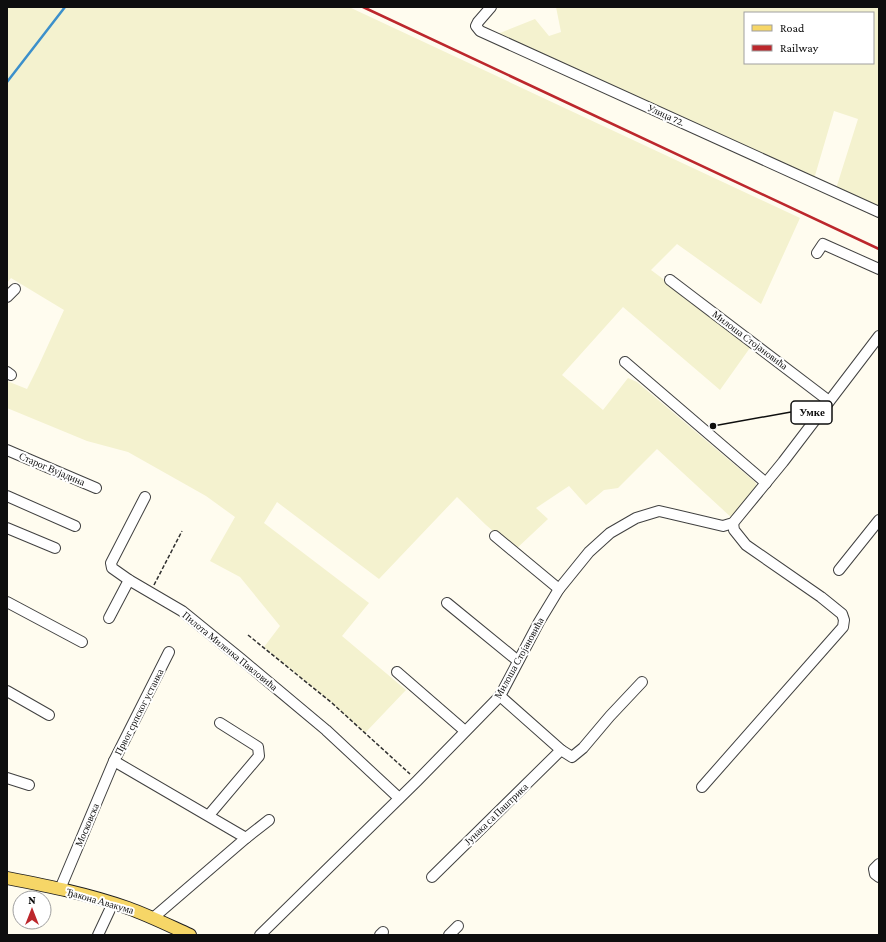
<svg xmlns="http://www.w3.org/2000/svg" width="886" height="942" viewBox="0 0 886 942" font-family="'Crimson Pro',serif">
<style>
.farmland{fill:#f4f2cf;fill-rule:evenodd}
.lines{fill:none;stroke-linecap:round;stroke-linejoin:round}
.stream{stroke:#3c90cb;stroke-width:2.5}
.minor-casing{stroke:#414141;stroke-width:12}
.major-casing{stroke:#1f1f1f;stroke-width:14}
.path{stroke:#303030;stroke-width:1.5;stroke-dasharray:4 2;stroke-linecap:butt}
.minor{stroke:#fff;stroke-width:10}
.major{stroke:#f6d667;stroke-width:12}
.rail{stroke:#bc272c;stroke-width:2.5}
.labels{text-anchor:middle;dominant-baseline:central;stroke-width:4;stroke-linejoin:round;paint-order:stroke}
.street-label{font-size:10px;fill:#0e0e0e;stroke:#fff}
.leader{fill:none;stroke:#0e0e0e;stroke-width:1.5}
.callout-dot{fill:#0e0e0e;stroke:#fff;stroke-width:1.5}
.callout{fill:#fff;stroke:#0e0e0e;stroke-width:1.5}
.callout-label{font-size:11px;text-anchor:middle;font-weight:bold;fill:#0e0e0e}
</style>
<rect width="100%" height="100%" fill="#fffcef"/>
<!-- farmland -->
<g class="farmland">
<path d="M 7,7 L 349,7 L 800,218 L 761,304 L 677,244 L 651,270 L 752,345 L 720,390 L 623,307 L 562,375 L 603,410 L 628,378 L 637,382 L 755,482 L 757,486 L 733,519 L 657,449 L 618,488 L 604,490 L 586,505 L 569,486 L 536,508 L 548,519 L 515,550 L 486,525 L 457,497 L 379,579 L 277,502 L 264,523 L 369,603 L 342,636 L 406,690 L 365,733 L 332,703 L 264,647 L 280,626 L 240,577 L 210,561 L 235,517 L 206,496 L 128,452 L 87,441 L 7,408 L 7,381 L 27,389 L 38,367 L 64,310 L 11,278 L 7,283 Z"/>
<path d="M 556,7 L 879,7 L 879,214 L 834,195 L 858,119 L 834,111 L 814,179 L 495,35 L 535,19 L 549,36 L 561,32 ZM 745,13 L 873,13 L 873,63 L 745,63 Z"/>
</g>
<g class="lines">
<!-- stream -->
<path class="stream" d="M 7,82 L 65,7"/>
<defs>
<g id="minor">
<path d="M 491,7 L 478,22 L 476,26 L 480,31 L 879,212"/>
<path d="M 817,253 L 823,244 L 879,269"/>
<path d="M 670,280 L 829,401"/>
<path d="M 7,297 L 15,289"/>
<path d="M 625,362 L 766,483"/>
<path d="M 7,372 L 11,375"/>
<path d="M 7,450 L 96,488"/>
<path d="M 7,496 L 75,526"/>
<path d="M 145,497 L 111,563 L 112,568 L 129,580 L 182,611 L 241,659 L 326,730 L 399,798"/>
<path d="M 7,528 L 55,548"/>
<path d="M 495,536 L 559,589"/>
<path d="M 839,570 L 879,520"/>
<path d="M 7,602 L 82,642"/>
<path d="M 447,603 L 518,661"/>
<path d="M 109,618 L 129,580"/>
<path d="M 397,672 L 465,731"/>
<path d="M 7,691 L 49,715"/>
<path d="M 500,696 L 561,750 L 572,757 L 583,748 L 610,716 L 642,682"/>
<path d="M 114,761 L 246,838 L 153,918"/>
<path d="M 7,778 L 29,785"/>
<path d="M 702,787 L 843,627 L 844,620 L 842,614 L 821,597 L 746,545 L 734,530 L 733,523"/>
<path d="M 209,815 L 259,756 L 258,747 L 220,723"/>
<path d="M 246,838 L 269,820"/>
<path d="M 879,864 L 874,869 L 875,874 L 879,877"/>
<path d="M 432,877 L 561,750"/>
<path d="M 60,889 L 114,761 L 169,652"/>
<path d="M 98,935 L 113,903"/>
<path d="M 260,935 L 417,781 L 500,696 L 539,622 L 559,589 L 589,552 L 610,533 L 636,518 L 659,511 L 723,526 L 733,523 L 783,462 L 879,336"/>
<path d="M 380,935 L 383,932"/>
<path d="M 449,935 L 458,926"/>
</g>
<path id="major" d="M 7,878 C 48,886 89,894 128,908 C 150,916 170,926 190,935"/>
</defs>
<!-- minor casing -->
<use href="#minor" class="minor-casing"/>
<!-- major casing -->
<use href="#major" class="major-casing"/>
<!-- path -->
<g class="path">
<path d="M 154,585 L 182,531"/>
<path d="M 248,635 L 332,703 L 410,774"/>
</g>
<!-- minor -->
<use href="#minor" class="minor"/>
<!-- major -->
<use href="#major" class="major"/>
<!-- rail -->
<path class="rail" d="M 363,7 L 879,249"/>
</g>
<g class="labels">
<!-- street labels -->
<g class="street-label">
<text transform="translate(666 115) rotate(24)">Улица 72.</text>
<text transform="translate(750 340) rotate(37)">Милоша Стојановића</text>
<text transform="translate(52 469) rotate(23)">Старог Вујадина</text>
<text transform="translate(230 651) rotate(39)">Пилота Миленка Павловића</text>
<text transform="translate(519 658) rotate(-61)">Милоша Стојановића</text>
<text transform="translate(139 712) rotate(-63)">Првог српског устанка</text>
<text transform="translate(496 814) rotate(-44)">Јунака са Паштрика</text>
<text transform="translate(87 825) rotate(-67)">Московска</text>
<text transform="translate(100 901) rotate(16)">Ђакона Авакума</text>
</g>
</g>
<!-- callouts -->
<path class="leader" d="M713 426L791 412"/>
<circle class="callout-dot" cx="713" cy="426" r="4"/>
<rect class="callout" x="791" y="401" width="41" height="23" rx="4"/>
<g class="callout-label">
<text x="812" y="416">Умке</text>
</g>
<!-- border -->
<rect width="886" height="942" fill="none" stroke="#0e0e0e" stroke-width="16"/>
<!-- legend -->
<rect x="744" y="12" width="130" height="52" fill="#ffffff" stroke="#9f9f9f"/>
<rect x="752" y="25" width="20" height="6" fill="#f6d667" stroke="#9f9f9f"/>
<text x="780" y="32" font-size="12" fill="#0e0e0e">Road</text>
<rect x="752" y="45" width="20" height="6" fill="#bc272c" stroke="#9f9f9f"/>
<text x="780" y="52" font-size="12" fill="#0e0e0e">Railway</text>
<!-- north arrow -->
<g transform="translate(32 910)"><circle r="19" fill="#ffffff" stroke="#9f9f9f"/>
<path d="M0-3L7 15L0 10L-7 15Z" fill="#bc272c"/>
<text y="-6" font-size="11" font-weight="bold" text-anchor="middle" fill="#0e0e0e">N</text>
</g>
</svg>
